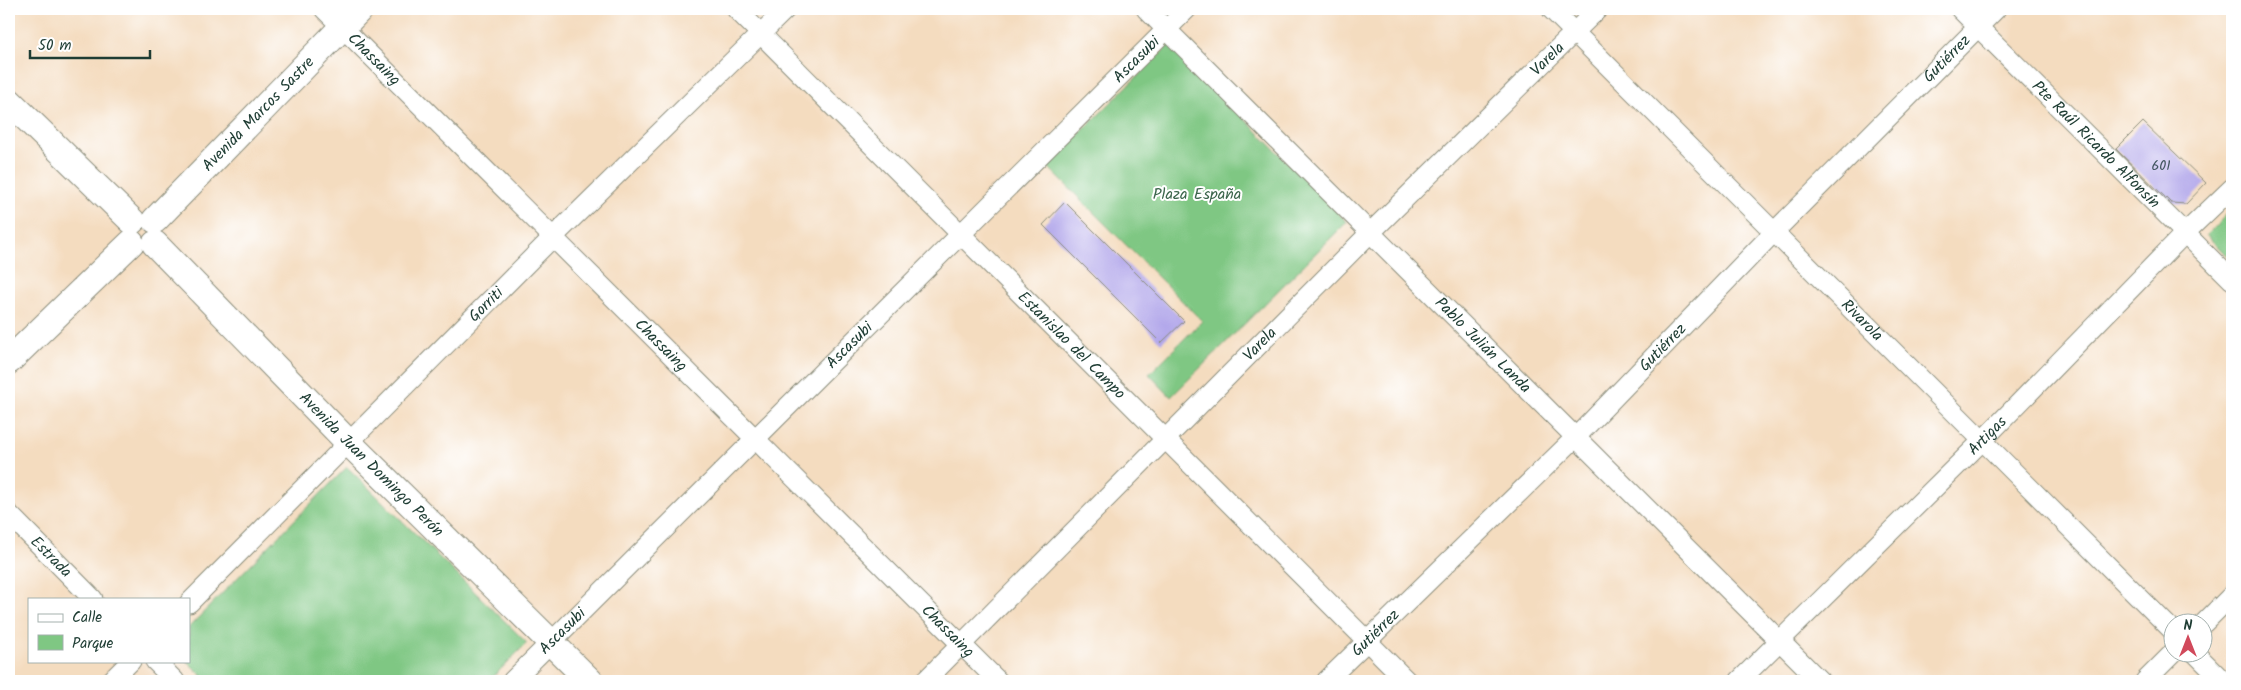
<svg xmlns="http://www.w3.org/2000/svg" width="2241" height="690" viewBox="0 0 2241 690" font-family="Kalam,sans-serif">
<style>
.green{fill:#7fc783;stroke:#4f825c}
.building{fill:#b1a6ea}
.lines{fill:none;stroke-linecap:round;stroke-linejoin:round}
.street-casing{stroke:#8a8c7a;stroke-width:21}
.secondary-casing{stroke:#8a8c7a;stroke-width:28}
.street{stroke:#fff;stroke-width:19}
.secondary{stroke:#fff;stroke-width:26}
.labels{text-anchor:middle;dominant-baseline:central;stroke-width:4;stroke-linejoin:round;paint-order:stroke}
.number-label{font-size:14px;fill:#445762}
.street-label{font-size:16px;fill:#1f3d34;stroke:#fff}
.park-label{font-size:16px;fill:#3c664c;stroke:#fff}
</style>
<rect width="100%" height="100%" fill="#fff"/>
<filter id="ink" filterUnits="userSpaceOnUse"><feTurbulence type="fractalNoise" baseFrequency=".02" numOctaves="2"/><feDisplacementMap in="SourceGraphic" scale="10" xChannelSelector="R" yChannelSelector="G"/><feConvolveMatrix kernelMatrix="1 2 1 2 8 2 1 2 1" color-interpolation-filters="sRGB"/></filter>
<filter id="wash" filterUnits="userSpaceOnUse"><feTurbulence type="fractalNoise" baseFrequency=".0096" numOctaves="4" result="noise"/><feDisplacementMap in="SourceGraphic" scale="20" xChannelSelector="R" yChannelSelector="G"/><feGaussianBlur stdDeviation="1.12" result="paint"/><feColorMatrix in="noise" values="0 0 0 0 0 0 0 0 0 0 0 0 0 0 0 0 0 1.4 0 .05"/><feComposite in="paint" operator="in"/></filter>
<g filter="url(#wash)">
<rect width="100%" height="100%" fill="#f4dcbf"/>
<!-- green -->
<g class="green">
<path d="M 1170,44 L 1347,222 L 1171,397 L 1149,374 L 1202,321 L 1047,166 Z"/>
<path d="M 2232,209 L 2232,261 L 2206,235 Z"/>
<path d="M 347,467 L 527,643 L 489,681 L 207,681 L 187,661 L 189,661 L 189,627 Z"/>
</g>
<g id="blocks">
<!-- building -->
<g class="building">
<path d="M 2143,122 L 2206,183 L 2186,204 L 2171,203 L 2116,149 Z"/>
<path d="M 1065,202 L 1184,321 L 1161,343 L 1043,225 Z"/>
</g>
</g>
</g>
<g filter="url(#ink)">
<use href="#blocks" fill-opacity="0" stroke="#8a8c7a" stroke-width="1"/>
<g class="lines">
<defs>
<g id="street">
<path id="s1" d="M 324,9 L 998,681"/>
<path id="s2" d="M 736,9 L 1407,681"/>
<path id="s3" d="M 1146,9 L 1820,681"/>
<path id="s4" d="M 1551,9 L 2174,632"/>
<path id="s5" d="M 1960,9 L 2232,280"/>
<path id="s6" d="M 9,514 L 93,599"/>
<path id="s7" d="M 189,603 L 553,237 L 786,9"/>
<path d="M 2204,623 L 2232,595"/>
<path d="M 2194,652 L 2223,681"/>
<path d="M 155,661 L 175,681"/>
<path d="M 111,681 L 131,661"/>
<path id="s8" d="M 512,681 L 1187,9"/>
<path id="s9" d="M 925,681 L 1370,233 L 1598,9"/>
<path id="s10" d="M 1326,681 L 1576,437 L 1774,232 L 1996,9"/>
<path id="s11" d="M 1739,681 L 1982,441 L 2185,233 L 2232,188"/>
<path d="M 2145,681 L 2174,652"/>
</g>
<g id="secondary">
<path d="M 9,101 L 132,221"/>
<path id="s12" d="M 155,220 L 360,9"/>
<path id="s13" d="M 155,244 L 348,442 L 590,681"/>
<path d="M 9,361 L 131,243"/>
</g>
</defs>
<!-- street casing -->
<use href="#street" class="street-casing"/>
<!-- secondary casing -->
<use href="#secondary" class="secondary-casing"/>
<!-- street -->
<use href="#street" class="street"/>
<!-- secondary -->
<use href="#secondary" class="secondary"/>
</g>
</g>
<g class="labels">
<!-- number labels -->
<g class="number-label">
<text x="2161" y="166">601</text>
</g>
<!-- street labels -->
<g class="street-label">
<text stroke="none"><textPath href="#s10" startOffset="879">Gutiérrez</textPath></text>
<text stroke="none"><textPath href="#s1" startOffset="71">Chassaing</textPath></text>
<text stroke="none"><textPath href="#s8" startOffset="881">Ascasubi</textPath></text>
<text stroke="none"><textPath href="#s9" startOffset="880">Varela</textPath></text>
<text stroke="none"><textPath href="#s12" startOffset="148">Avenida Marcos Sastre</textPath></text>
<text stroke="none"><textPath href="#s5" startOffset="192">Pte Raúl Ricardo Alfonsín</textPath></text>
<text stroke="none"><textPath href="#s7" startOffset="421">Gorriti</textPath></text>
<text stroke="none"><textPath href="#s4" startOffset="440">Rivarola</textPath></text>
<text stroke="none"><textPath href="#s9" startOffset="475">Varela</textPath></text>
<text stroke="none"><textPath href="#s1" startOffset="476">Chassaing</textPath></text>
<text stroke="none"><textPath href="#s8" startOffset="476">Ascasubi</textPath></text>
<text stroke="none"><textPath href="#s3" startOffset="476">Pablo Julián Landa</textPath></text>
<text stroke="none"><textPath href="#s2" startOffset="475">Estanislao del Campo</textPath></text>
<text stroke="none"><textPath href="#s10" startOffset="474">Gutiérrez</textPath></text>
<text stroke="none"><textPath href="#s11" startOffset="349">Artigas</textPath></text>
<text stroke="none"><textPath href="#s13" startOffset="309">Avenida Juan Domingo Perón</textPath></text>
<text stroke="none"><textPath href="#s6" startOffset="60">Estrada</textPath></text>
<text stroke="none"><textPath href="#s8" startOffset="71">Ascasubi</textPath></text>
<text stroke="none"><textPath href="#s1" startOffset="881">Chassaing</textPath></text>
<text stroke="none"><textPath href="#s10" startOffset="69">Gutiérrez</textPath></text>
</g>
<!-- park labels -->
<g class="park-label">
<text x="1197" y="194">Plaza España</text>
</g>
</g>
<!-- margin -->
<rect width="2241" height="690" fill="none" stroke="#fff" stroke-width="30"/>
<!-- legend -->
<rect x="28" y="598" width="162" height="65" fill="#ffffff" stroke="#a5b1ae"/>
<rect x="38" y="614" width="25" height="8" fill="#ffffff" stroke="#a5b1ae"/>
<text x="72" y="622" font-size="15" fill="#1f3d34">Calle</text>
<rect x="38" y="635" width="25" height="15" fill="#7fc783" stroke="#a5b1ae"/>
<text x="72" y="648" font-size="15" fill="#1f3d34">Parque</text>
<!-- north arrow -->
<g transform="translate(2188 638)"><circle r="24" fill="#ffffff" stroke="#a5b1ae"/>
<path d="M0-4L9 19L0 12L-9 19Z" fill="#d1495b"/>
<text y="-8" font-size="14" font-weight="bold" text-anchor="middle" fill="#1f3d34">N</text>
</g>
<!-- scale -->
<path d="M30 50v8h120v-8" fill="none" stroke="#1f3d34" stroke-width="2.5"/>
<text x="38" y="50" font-size="15" fill="#1f3d34" stroke="#ffffff" stroke-width="4" paint-order="stroke">50 m</text>
</svg>
